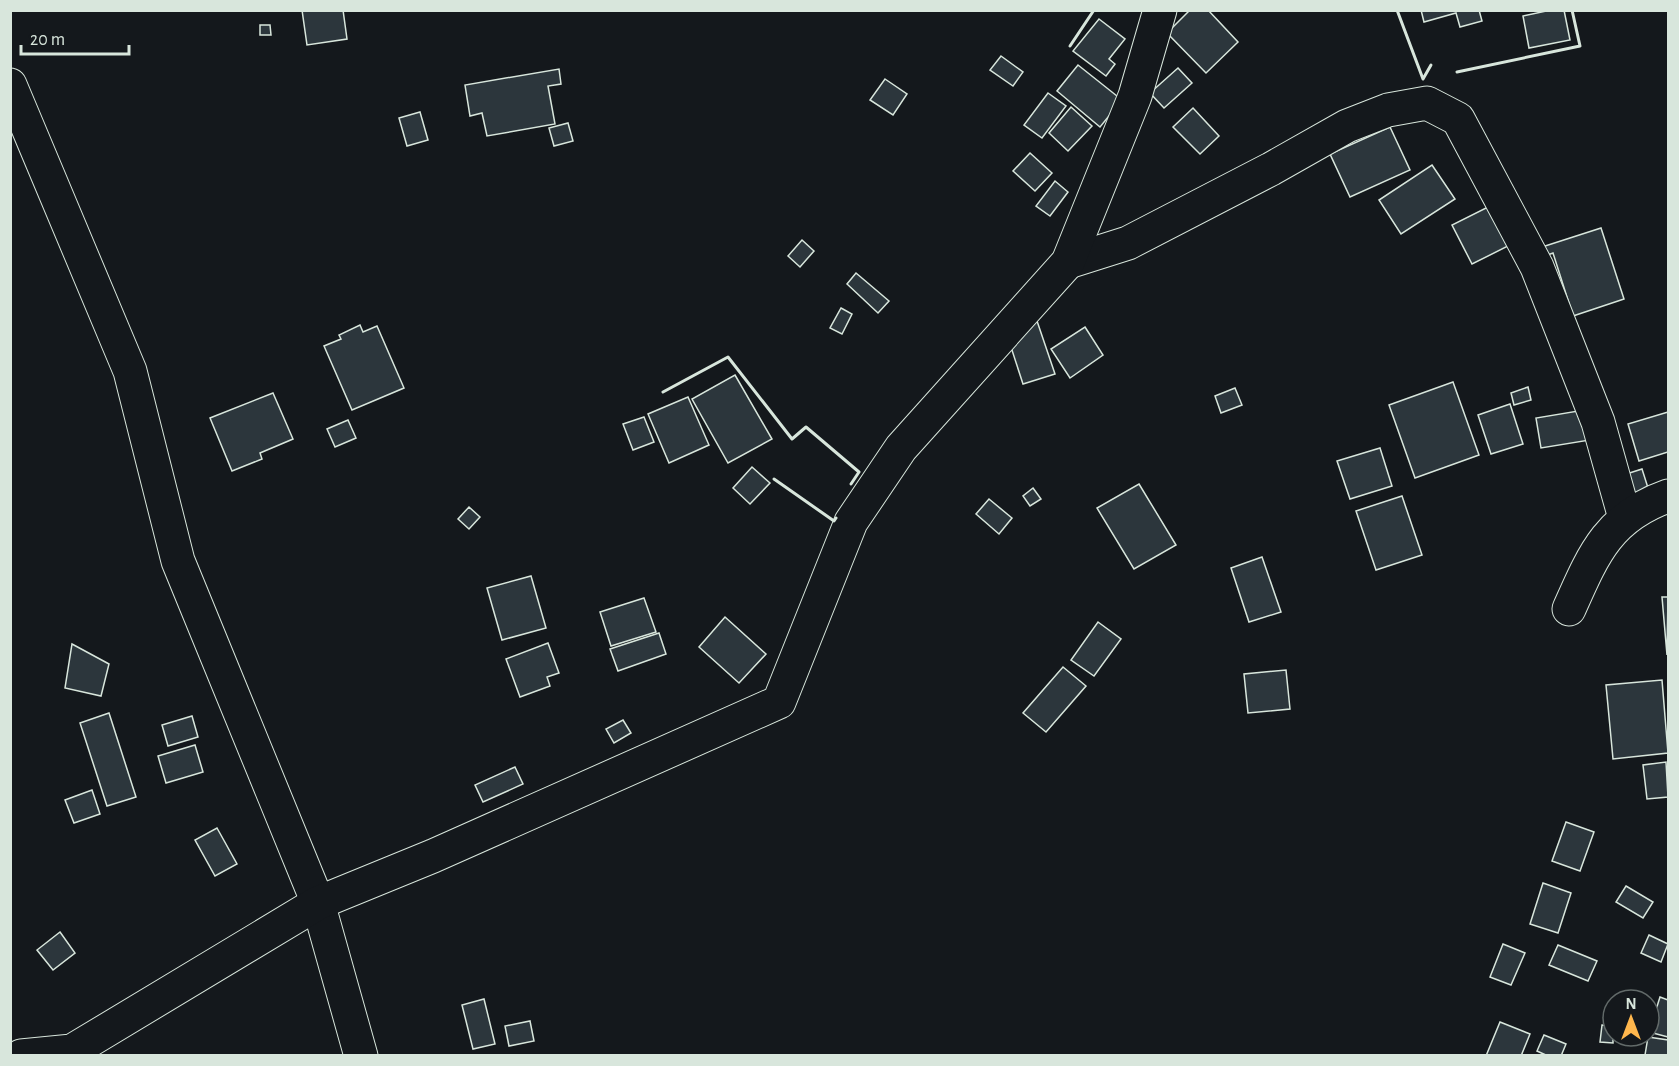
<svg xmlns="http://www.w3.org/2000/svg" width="1679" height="1066" viewBox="0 0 1679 1066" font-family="'Alegreya Sans',sans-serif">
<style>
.building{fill:#2c363c;stroke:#d8e6dc;stroke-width:1.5}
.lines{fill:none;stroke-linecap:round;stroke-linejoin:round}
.minor-casing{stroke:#d8e6dc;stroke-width:35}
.minor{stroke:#14181c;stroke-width:33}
.wall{stroke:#d8e6dc;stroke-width:3}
</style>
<rect width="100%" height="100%" fill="#14181c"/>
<!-- building -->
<g class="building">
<path d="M 302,10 L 343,10 L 347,39 L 307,45 Z"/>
<path d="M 1190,10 L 1208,10 L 1238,42 L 1206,73 L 1167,33 Z"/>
<path d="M 1421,10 L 1479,10 L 1482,21 L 1460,27 L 1456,13 L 1424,22 Z"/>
<path d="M 1551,10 L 1564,10 L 1570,40 L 1529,48 L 1523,16 Z"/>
<path d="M 1099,19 L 1125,39 L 1109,59 L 1115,64 L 1106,76 L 1073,51 Z"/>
<path d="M 260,25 L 270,25 L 271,35 L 260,35 Z"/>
<path d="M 1001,56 L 1023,72 L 1013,86 L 990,70 Z"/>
<path d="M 1078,65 L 1122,100 L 1100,127 L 1057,91 Z"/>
<path d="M 1178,68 L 1192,83 L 1164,108 L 1150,93 Z"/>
<path d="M 559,69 L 561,84 L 548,86 L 555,124 L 487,136 L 482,113 L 470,116 L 465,85 Z"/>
<path d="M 885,79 L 907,94 L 893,115 L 870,100 Z"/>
<path d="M 1048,93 L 1066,106 L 1042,138 L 1024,125 Z"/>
<path d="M 1071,107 L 1092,126 L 1068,151 L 1049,133 Z"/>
<path d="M 1193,108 L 1219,136 L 1200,154 L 1173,127 Z"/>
<path d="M 420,112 L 428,140 L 407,146 L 399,118 Z"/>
<path d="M 568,123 L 573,141 L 554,146 L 549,128 Z"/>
<path d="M 1390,127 L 1410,170 L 1350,197 L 1330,154 Z"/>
<path d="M 1030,153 L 1052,173 L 1035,191 L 1013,171 Z"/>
<path d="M 1432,165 L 1455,199 L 1401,234 L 1379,200 Z"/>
<path d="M 1055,181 L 1068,192 L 1050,216 L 1036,206 Z"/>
<path d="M 1490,206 L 1510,245 L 1472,264 L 1452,225 Z"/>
<path d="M 1601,228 L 1624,299 L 1573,316 L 1553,253 L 1545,256 L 1542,247 Z"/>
<path d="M 802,240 L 814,251 L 800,267 L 788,256 Z"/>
<path d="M 856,273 L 889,301 L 878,313 L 847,284 Z"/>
<path d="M 841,308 L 852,314 L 842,334 L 830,328 Z"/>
<path d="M 1036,318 L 1055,374 L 1023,384 L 1010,344 Z"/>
<path d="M 360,325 L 363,332 L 377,326 L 404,388 L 352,410 L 324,346 L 341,339 L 339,335 Z"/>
<path d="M 1085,327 L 1103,355 L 1070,378 L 1051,349 Z"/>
<path d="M 735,375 L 772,439 L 728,463 L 692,399 Z"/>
<path d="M 1453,382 L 1479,455 L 1415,478 L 1389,405 Z"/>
<path d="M 1528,387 L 1531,400 L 1514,405 L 1511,393 Z"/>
<path d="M 1235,388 L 1242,405 L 1221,413 L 1215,396 Z"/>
<path d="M 273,393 L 293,439 L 260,453 L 262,459 L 232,471 L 210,418 Z"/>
<path d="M 688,397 L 709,445 L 669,463 L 648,414 Z"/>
<path d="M 1510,404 L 1523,444 L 1491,454 L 1478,415 Z"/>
<path d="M 1584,410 L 1590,440 L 1541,448 L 1536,418 Z"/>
<path d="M 1668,412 L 1668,452 L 1639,461 L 1628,424 Z"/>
<path d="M 644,417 L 654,442 L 633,450 L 623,424 Z"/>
<path d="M 348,420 L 356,438 L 335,447 L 327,429 Z"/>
<path d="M 1380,448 L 1392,486 L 1350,499 L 1337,461 Z"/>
<path d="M 752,467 L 770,483 L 750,504 L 733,488 Z"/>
<path d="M 1642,469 L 1649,491 L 1627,499 L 1620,476 Z"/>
<path d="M 1139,484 L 1176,545 L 1134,569 L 1097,508 Z"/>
<path d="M 1033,488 L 1041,499 L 1030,506 L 1023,496 Z"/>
<path d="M 1402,496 L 1422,555 L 1376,570 L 1356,511 Z"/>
<path d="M 989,499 L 1012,518 L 999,534 L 976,514 Z"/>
<path d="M 469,507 L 480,517 L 469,529 L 458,519 Z"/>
<path d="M 1262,557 L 1281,612 L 1249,622 L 1231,568 Z"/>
<path d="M 531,576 L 546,628 L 502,640 L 487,588 Z"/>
<path d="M 1662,597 L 1668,597 L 1667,655 Z"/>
<path d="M 644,598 L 656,632 L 611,646 L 600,612 Z"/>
<path d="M 725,617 L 766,654 L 739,683 L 699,647 Z"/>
<path d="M 1098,622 L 1121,639 L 1094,676 L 1071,660 Z"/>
<path d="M 659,633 L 666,654 L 618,671 L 610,649 Z"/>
<path d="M 548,643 L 559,673 L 547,677 L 550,686 L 520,697 L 506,659 Z"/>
<path d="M 72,644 L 109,664 L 101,696 L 65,688 Z"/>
<path d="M 1063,667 L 1086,686 L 1046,732 L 1023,713 Z"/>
<path d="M 1286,670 L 1290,709 L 1248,713 L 1244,674 Z"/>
<path d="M 1662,680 L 1668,753 L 1613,759 L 1606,685 Z"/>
<path d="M 109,713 L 136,797 L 107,806 L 80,723 Z"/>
<path d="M 192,716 L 198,737 L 168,746 L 162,725 Z"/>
<path d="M 623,720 L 631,733 L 614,743 L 606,729 Z"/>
<path d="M 195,745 L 203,772 L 166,783 L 158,756 Z"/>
<path d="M 1666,762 L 1668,797 L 1647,799 L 1643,765 Z"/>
<path d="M 515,767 L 523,784 L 483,802 L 475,785 Z"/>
<path d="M 92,790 L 100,814 L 74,823 L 65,800 Z"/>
<path d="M 1566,822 L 1594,832 L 1580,871 L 1552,861 Z"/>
<path d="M 217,828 L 237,864 L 215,876 L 195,840 Z"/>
<path d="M 1543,883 L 1571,893 L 1558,933 L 1530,924 Z"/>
<path d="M 1626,886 L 1653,902 L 1643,918 L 1616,902 Z"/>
<path d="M 60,932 L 75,953 L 53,970 L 37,950 Z"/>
<path d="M 1649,935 L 1668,944 L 1661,962 L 1641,953 Z"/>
<path d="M 1503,944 L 1525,953 L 1511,985 L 1490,977 Z"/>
<path d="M 1558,945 L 1597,961 L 1588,981 L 1549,965 Z"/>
<path d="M 1660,997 L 1668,1000 L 1668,1037 L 1649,1032 Z"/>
<path d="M 484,999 L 495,1044 L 473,1049 L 462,1005 Z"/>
<path d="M 530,1021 L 534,1041 L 509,1046 L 505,1026 Z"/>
<path d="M 1500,1022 L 1530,1034 L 1521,1056 L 1486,1056 Z"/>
<path d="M 1602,1025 L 1613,1026 L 1613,1043 L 1600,1042 Z"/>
<path d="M 1544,1035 L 1566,1044 L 1561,1056 L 1548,1056 L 1537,1051 Z"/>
<path d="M 1648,1037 L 1668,1040 L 1668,1056 L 1645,1055 Z"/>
</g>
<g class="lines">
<defs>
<g id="minor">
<path d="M 10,85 L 130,371 L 178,561 L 318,903 L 361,1056"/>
<path d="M 1068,262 L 1128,243 L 1271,169 L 1347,126 L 1388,110 L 1427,103 L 1458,119 L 1537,267 L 1598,422 L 1625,518"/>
<path d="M 1569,609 C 1593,555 1608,517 1668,496"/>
<path d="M 21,1056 L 72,1051 L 318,903 L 433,856 L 779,702 L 851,522 L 901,448 L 1068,262 L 1135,96 L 1160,10"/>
</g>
</defs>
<!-- minor casing -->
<use href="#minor" class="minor-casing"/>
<!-- minor -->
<use href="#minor" class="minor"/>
<!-- wall -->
<g class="wall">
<path d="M 1397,10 L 1423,79 L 1431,65"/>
<path d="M 1070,46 L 1094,10"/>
<path d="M 1457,72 L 1580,46 L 1572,10"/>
<path d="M 663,392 L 728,357 L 792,439 L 806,427 L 859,472 L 851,484"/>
<path d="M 774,479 L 834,521 L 836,518"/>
</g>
</g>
<!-- border -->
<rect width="1679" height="1066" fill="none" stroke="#d8e6dc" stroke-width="24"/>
<!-- north arrow -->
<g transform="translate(1631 1018)"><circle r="28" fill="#14181c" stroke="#626a69" stroke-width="1.5"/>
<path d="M0-4.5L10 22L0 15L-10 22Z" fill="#ffb74d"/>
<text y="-9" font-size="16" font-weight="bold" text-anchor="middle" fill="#d8e6dc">N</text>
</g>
<!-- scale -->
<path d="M21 45v9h108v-9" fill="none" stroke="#d8e6dc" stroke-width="3"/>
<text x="30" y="45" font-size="18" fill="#d8e6dc" stroke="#14181c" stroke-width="4.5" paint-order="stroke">20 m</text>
</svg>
